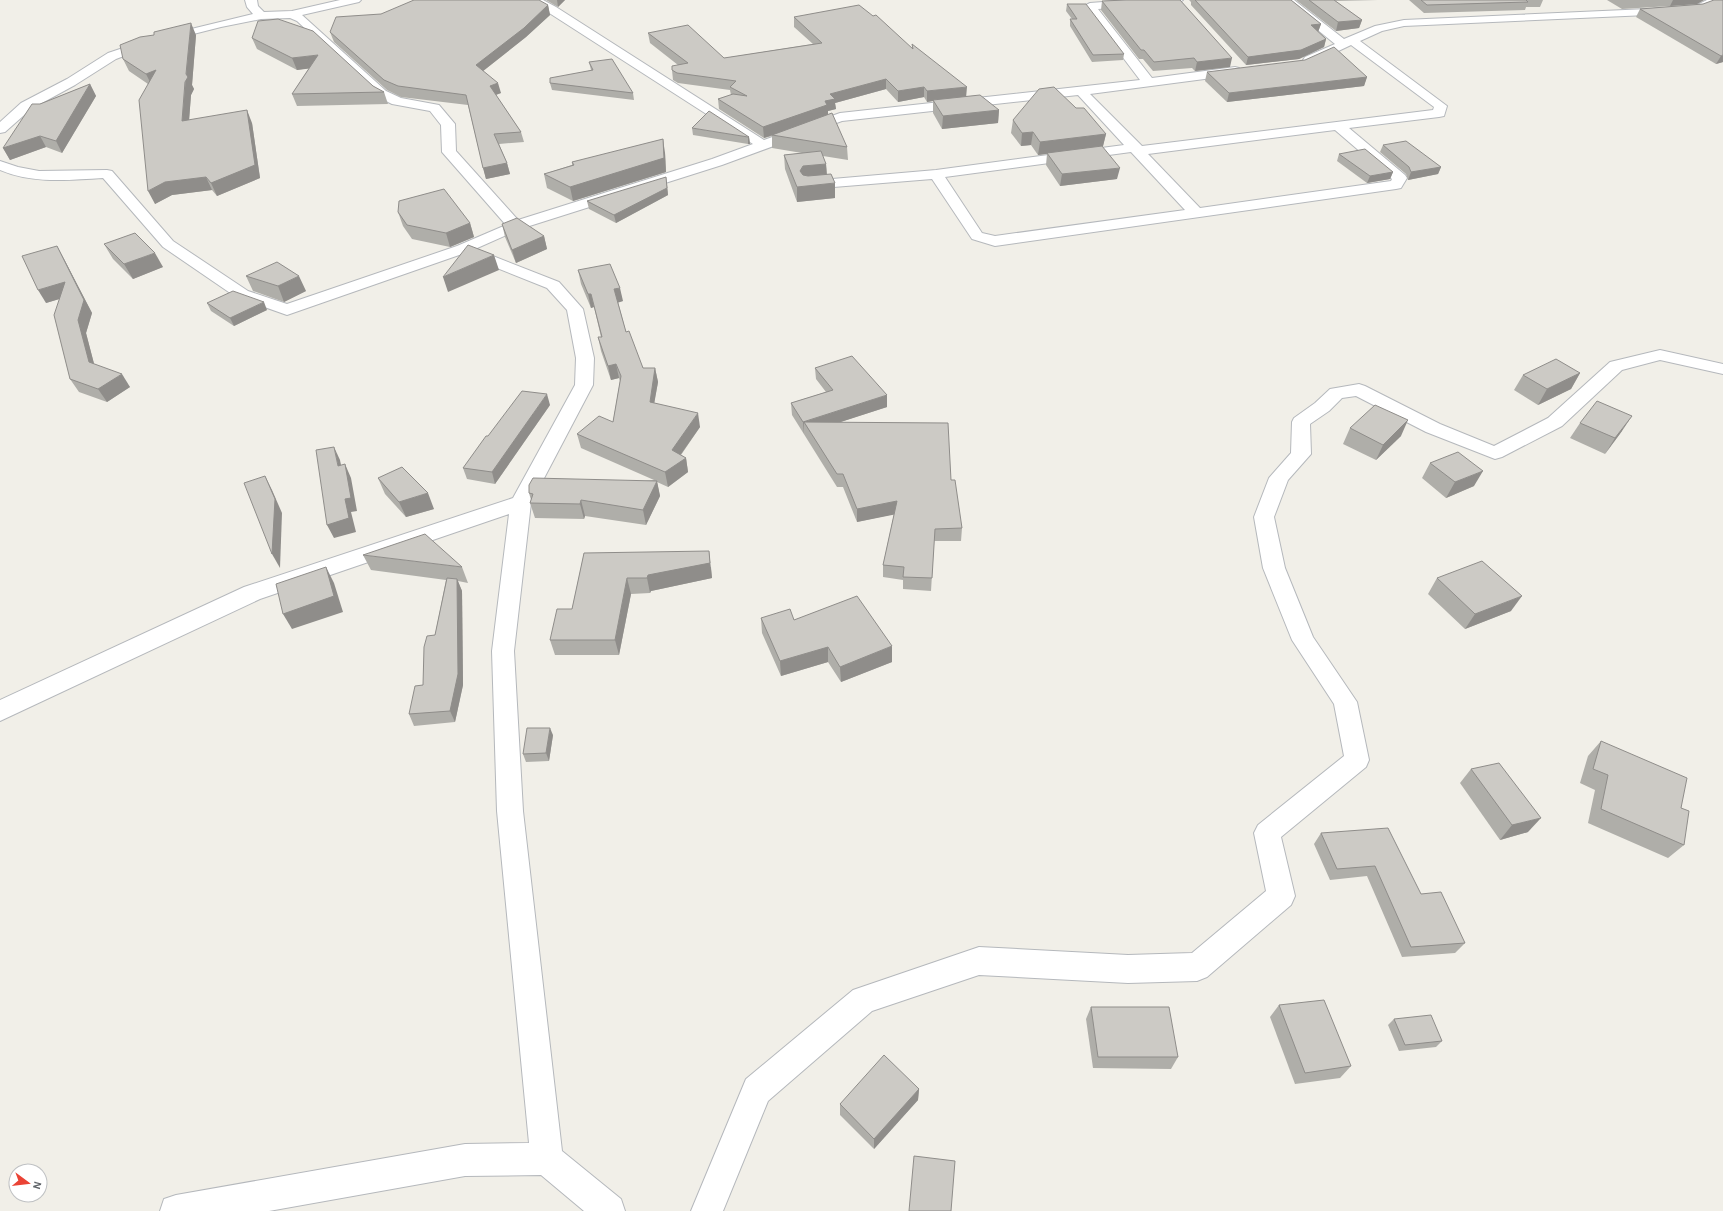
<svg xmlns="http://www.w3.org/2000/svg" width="1723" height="1211" viewBox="0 0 1723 1211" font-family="'Alegreya Sans',sans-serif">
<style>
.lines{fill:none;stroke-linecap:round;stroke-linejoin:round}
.minor-casing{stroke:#b5b8bc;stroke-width:2}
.minor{fill:#fff;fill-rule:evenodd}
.wall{fill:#afaea9}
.shaded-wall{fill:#8f8d8a}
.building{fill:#cccac5;stroke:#8f8d8a}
</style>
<rect width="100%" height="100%" fill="#f1efe8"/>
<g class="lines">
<defs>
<g id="minor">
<path d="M 245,0 L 257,0 L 258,6 L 264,12 L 292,11 L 340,0 L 361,0 L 359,2 L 302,15 L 386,91 L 401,98 L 439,105 L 455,124 L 456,151 L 518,220 L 712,159 L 753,144 L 529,0 L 543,0 L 556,7 L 764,140 L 840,113 L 1140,80 L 1084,6 L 1090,3 L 1129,0 L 1183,0 L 1177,3 L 1098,9 L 1152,78 L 1235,67 L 1239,68 L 1241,71 L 1239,74 L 1235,75 L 1090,94 L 1142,146 L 1433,110 L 1434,107 L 1351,45 L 1313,63 L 1305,63 L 1303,60 L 1305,57 L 1335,44 L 1281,0 L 1294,0 L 1344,39 L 1375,26 L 1404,20 L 1670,8 L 1697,5 L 1707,0 L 1722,0 L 1720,2 L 1699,11 L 1670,14 L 1404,26 L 1382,31 L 1360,41 L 1447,106 L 1444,116 L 1439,117 L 1349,128 L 1405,175 L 1407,178 L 1401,188 L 1396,189 L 995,246 L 972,239 L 932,179 L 809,189 L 804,188 L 802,185 L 804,182 L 809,181 L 936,170 L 1124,145 L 1078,95 L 842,121 L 722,165 L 520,229 L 475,249 L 559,282 L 583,309 L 594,358 L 593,385 L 531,503 L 514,651 L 523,811 L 562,1151 L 621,1199 L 625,1211 L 584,1211 L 541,1175 L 465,1176 L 269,1211 L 160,1211 L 164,1199 L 176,1195 L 465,1144 L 529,1143 L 497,811 L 492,651 L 509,514 L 260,599 L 0,721 L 0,700 L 244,587 L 513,498 L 575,385 L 576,358 L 567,310 L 547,288 L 462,254 L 287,315 L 236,297 L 163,247 L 103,178 C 68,180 33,184 0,170 L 0,161 L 18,167 L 39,171 L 107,170 L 112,171 L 173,241 L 248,291 L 287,304 L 457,246 L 506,225 L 442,152 L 441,125 L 430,111 L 392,104 L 378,97 L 297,21 L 290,18 L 261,19 L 221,27 L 158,43 L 116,59 L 75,85 L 31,109 L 5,132 L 0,133 L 0,122 L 21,103 L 67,79 L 108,53 L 150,39 L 253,14 L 247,7 ZM 1335,130 L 1392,179 L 1391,181 L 1200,208 L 1148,154 ZM 1131,152 L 1185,210 L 995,236 L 982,233 L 945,177 Z"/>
<path d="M 1660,350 L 1723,364 L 1723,374 L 1660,360 L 1622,370 L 1562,426 L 1502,457 L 1495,459 L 1426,432 L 1356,396 L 1342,398 L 1329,411 L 1310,424 L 1311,454 L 1288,480 L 1274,517 L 1285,568 L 1313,637 L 1357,702 L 1369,760 L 1366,767 L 1281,837 L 1295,896 L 1291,905 L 1207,977 L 1197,981 L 1128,983 L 979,975 L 872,1011 L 768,1101 L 723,1211 L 691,1211 L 746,1079 L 853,990 L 979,947 L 1128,955 L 1192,953 L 1266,891 L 1254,833 L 1258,825 L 1344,756 L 1334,704 L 1292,640 L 1263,568 L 1254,517 L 1269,478 L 1291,453 L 1292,422 L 1294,418 L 1315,403 L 1330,389 L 1359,384 L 1365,386 L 1440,424 L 1494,446 L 1548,418 L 1610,362 Z"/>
</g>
</defs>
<!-- minor casing -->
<use href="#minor" class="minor-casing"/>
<!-- minor -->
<use href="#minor" class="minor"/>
</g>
<!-- wall -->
<g class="wall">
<path d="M 546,0 L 565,0 L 558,7 Z"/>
<path d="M 1189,0 L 1291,0 L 1321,24 L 1318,32 L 1326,39 L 1324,47 L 1299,59 L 1246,65 L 1191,5 L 1191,2 Z"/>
<path d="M 1296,0 L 1378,0 L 1335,1 L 1362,20 L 1359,28 L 1336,31 Z"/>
<path d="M 1409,0 L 1543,0 L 1540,7 L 1526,7 L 1525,10 L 1424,13 Z"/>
<path d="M 1607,0 L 1704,0 L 1697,4 L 1670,6 L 1622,9 Z"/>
<path d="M 1102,1 L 1230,67 L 1195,71 L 1192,68 L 1153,71 L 1143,59 L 1139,59 L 1101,10 Z"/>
<path d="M 1067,4 L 1124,54 L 1123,60 L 1092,62 L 1070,26 L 1070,19 L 1072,19 L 1066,11 Z"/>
<path d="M 1703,4 L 1723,62 L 1716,64 L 1636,17 L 1640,9 Z"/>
<path d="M 548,5 L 550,15 L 526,37 L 483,71 L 501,93 L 496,95 L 521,132 L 524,142 L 499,144 L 507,163 L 510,174 L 486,179 L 468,105 L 401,97 L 387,90 L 334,42 L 330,32 L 381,14 Z"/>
<path d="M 794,17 L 912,48 L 912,44 L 966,96 L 999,110 L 998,123 L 942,129 L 933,113 L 933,101 L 927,102 L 924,97 L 898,102 L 886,89 L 835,103 L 836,109 L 828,111 L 828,115 L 847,147 L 848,160 L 823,156 L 826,164 L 827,175 L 835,198 L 797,202 L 785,169 L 784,155 L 802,153 L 772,148 L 772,136 L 764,138 L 719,109 L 718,99 L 731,95 L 730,90 L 678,83 L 673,80 L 672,70 L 678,65 L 650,43 L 648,33 L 724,58 L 813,44 L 794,27 Z"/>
<path d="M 196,35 L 192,85 L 194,89 L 191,95 L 189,120 L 252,123 L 260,178 L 217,196 L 212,190 L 172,195 L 155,204 L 148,84 L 129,71 L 123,59 Z"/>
<path d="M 252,38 L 384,92 L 388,104 L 297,106 L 292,94 L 309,68 L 297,70 L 257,49 Z"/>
<path d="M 589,62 L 633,93 L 634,100 L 552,90 L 550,83 L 591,70 Z"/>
<path d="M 1207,72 L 1367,77 L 1364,86 L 1227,102 L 1205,81 Z"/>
<path d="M 90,84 L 96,96 L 62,153 L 46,147 L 10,160 L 3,148 L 40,104 Z"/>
<path d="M 1076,108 L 1106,134 L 1103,146 L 1102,146 L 1117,179 L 1060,186 L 1046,165 L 1047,154 L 1038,155 L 1031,145 L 1021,146 L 1011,133 L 1013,120 Z"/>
<path d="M 692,128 L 749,137 L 750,144 L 748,144 L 693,135 Z"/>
<path d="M 1383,145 L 1441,167 L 1438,174 L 1408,180 L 1406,174 L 1380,152 Z"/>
<path d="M 665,153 L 666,172 L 573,201 L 547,188 L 544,174 L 572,165 L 572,162 Z"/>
<path d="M 1339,154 L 1393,172 L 1390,179 L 1367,183 L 1337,161 Z"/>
<path d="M 667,184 L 668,195 L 616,223 L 589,209 L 587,201 Z"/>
<path d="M 398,212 L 470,223 L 474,237 L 450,247 L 412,239 L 403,226 Z"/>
<path d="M 502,224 L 544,236 L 547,249 L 516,263 L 505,237 Z"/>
<path d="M 104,244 L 163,267 L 133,279 L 113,259 Z"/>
<path d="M 57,246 L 64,259 L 92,313 L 86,333 L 94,364 L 130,387 L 107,402 L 79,392 L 70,379 L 59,299 L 46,303 Z"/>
<path d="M 578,270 L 623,301 L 618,302 L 626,332 L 643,368 L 655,368 L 658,382 L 654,403 L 700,427 L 681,455 L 686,458 L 688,472 L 668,487 L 657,482 L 660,496 L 646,525 L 585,516 L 584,519 L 535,518 L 530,503 L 531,500 L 529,493 L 654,480 L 581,448 L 577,434 L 613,422 L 620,381 L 619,378 L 611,380 L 601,351 L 598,337 L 601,337 L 594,307 L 591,308 L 581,284 Z"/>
<path d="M 246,276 L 306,291 L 284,302 L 253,291 Z"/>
<path d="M 207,303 L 267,310 L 234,326 L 211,311 Z"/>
<path d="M 815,368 L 887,407 L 840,422 L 951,480 L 962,528 L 961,541 L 934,541 L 931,591 L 903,589 L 903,580 L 883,577 L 883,565 L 894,514 L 857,522 L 843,487 L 837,487 L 792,415 L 791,403 L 826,392 L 816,379 Z"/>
<path d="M 1580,373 L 1571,389 L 1538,405 L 1514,390 L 1523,375 Z"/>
<path d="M 550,405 L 495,484 L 467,479 L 463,468 L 488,436 Z"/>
<path d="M 1580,423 L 1622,431 L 1605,454 L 1570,438 Z"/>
<path d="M 1350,428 L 1401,436 L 1376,460 L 1343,444 Z"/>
<path d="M 1430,463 L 1474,486 L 1446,498 L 1422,478 Z"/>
<path d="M 378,478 L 434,509 L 406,517 L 385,494 Z"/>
<path d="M 584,553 L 711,567 L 712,578 L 651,591 L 650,593 L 631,594 L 619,655 L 555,655 L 550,640 L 572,609 Z"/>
<path d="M 363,555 L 462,567 L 468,583 L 458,581 L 462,591 L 463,685 L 455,722 L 414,726 L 409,714 L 423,685 L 435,635 L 446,580 L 371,570 Z"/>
<path d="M 1437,578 L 1511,611 L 1465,629 L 1428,594 Z"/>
<path d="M 761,618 L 794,620 L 892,662 L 841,682 L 828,662 L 781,676 L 762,633 Z"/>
<path d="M 553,735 L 549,761 L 526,762 L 523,754 Z"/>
<path d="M 1601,741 L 1684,845 L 1668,858 L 1588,823 L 1595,790 L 1580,783 L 1588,756 Z"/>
<path d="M 1471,769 L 1528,832 L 1500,840 L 1460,783 Z"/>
<path d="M 1321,833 L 1421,894 L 1465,943 L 1455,953 L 1402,957 L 1367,876 L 1330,880 L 1314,844 Z"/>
<path d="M 1279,1005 L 1351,1066 L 1340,1078 L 1295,1084 L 1270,1017 Z"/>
<path d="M 1091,1007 L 1178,1057 L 1171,1069 L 1093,1068 L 1086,1019 Z"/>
<path d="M 1394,1019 L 1442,1041 L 1436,1047 L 1399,1051 L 1388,1025 Z"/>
<path d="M 919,1089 L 918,1100 L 874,1149 L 840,1115 L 840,1104 Z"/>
</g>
<!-- shaded-wall -->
<g class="shaded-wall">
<path d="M 557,0 L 565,0 L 558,7 Z"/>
<path d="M 1673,0 L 1704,0 L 1697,4 L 1670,6 Z"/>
<path d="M 548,5 L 550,15 L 526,37 L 478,75 L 476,65 Z"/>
<path d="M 1362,20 L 1359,28 L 1336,31 L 1338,22 Z"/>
<path d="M 191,23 L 196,35 L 192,85 L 194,89 L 191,95 L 188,134 L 182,121 Z"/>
<path d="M 1321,24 L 1318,32 L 1311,25 Z"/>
<path d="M 1326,39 L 1324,47 L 1299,59 L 1246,65 L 1248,57 Z"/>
<path d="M 318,55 L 322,67 L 297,70 L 292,58 Z"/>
<path d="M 1723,55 L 1723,62 L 1716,64 L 1721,56 Z"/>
<path d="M 1232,58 L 1230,67 L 1195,71 L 1197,62 Z"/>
<path d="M 156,70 L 152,86 L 146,74 Z"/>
<path d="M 1367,77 L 1364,86 L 1227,102 L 1229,93 Z"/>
<path d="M 886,79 L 886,89 L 835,103 L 836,109 L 828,111 L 828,116 L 764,138 L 763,127 L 825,101 L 830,94 Z"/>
<path d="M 498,83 L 501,93 L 492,96 L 490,86 Z"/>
<path d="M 90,84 L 96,96 L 62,153 L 56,141 Z"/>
<path d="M 924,87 L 924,97 L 898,102 L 898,91 Z"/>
<path d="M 967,87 L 966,98 L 933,100 L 933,101 L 927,102 L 927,91 Z"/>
<path d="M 247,110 L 252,123 L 260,178 L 217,196 L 211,183 Z"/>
<path d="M 999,110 L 998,123 L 942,129 L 943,116 Z"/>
<path d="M 1033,132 L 1031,145 L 1021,146 L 1022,133 Z"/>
<path d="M 1106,134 L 1103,146 L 1038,155 L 1040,142 Z"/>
<path d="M 40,136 L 46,147 L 10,160 L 3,148 Z"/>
<path d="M 748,137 L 749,137 L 750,144 L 748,144 Z"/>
<path d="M 663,139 L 665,153 L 666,172 L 573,201 L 570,187 Z"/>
<path d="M 507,163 L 510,174 L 486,179 L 483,168 Z"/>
<path d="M 826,164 L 827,178 L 801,186 L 800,171 L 803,166 Z"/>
<path d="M 1441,167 L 1438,174 L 1408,180 L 1411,172 Z"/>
<path d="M 1120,168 L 1117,179 L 1060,186 L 1062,174 Z"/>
<path d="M 1393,172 L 1390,179 L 1367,183 L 1370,176 Z"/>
<path d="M 206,177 L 212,190 L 172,195 L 155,204 L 148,191 L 165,182 Z"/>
<path d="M 666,177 L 668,195 L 616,223 L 614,215 Z"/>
<path d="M 835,183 L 835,198 L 797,202 L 797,187 Z"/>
<path d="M 470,223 L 474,237 L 450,247 L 446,233 Z"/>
<path d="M 544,236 L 547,249 L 516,263 L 512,250 Z"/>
<path d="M 57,246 L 64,259 L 92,313 L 86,333 L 97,375 L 89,362 Z"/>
<path d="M 155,253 L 163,267 L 133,279 L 124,264 Z"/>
<path d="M 494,255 L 499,270 L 448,292 L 443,277 Z"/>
<path d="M 299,276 L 306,291 L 284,302 L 278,286 Z"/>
<path d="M 65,282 L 73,295 L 46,303 L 38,290 Z"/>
<path d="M 620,288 L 623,301 L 617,303 L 614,289 Z"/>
<path d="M 588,294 L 591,294 L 594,307 L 591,308 Z"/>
<path d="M 264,302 L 267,310 L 234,326 L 230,318 Z"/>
<path d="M 616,364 L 619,378 L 611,380 L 608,366 Z"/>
<path d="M 655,368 L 658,382 L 652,416 L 650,402 Z"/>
<path d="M 1580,373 L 1571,389 L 1538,405 L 1547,389 Z"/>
<path d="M 122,374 L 130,387 L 107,402 L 98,389 Z"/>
<path d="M 547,394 L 550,405 L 495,484 L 492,472 Z"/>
<path d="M 887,395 L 887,407 L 810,432 L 804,422 Z"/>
<path d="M 698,413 L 700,427 L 674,464 L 672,450 Z"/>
<path d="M 1632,416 L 1622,431 L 1605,454 L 1615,438 Z"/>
<path d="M 1408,420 L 1401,436 L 1376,460 L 1383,445 Z"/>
<path d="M 803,422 L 804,422 L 804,434 Z"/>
<path d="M 334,447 L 340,460 L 344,480 L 338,466 Z"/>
<path d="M 686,458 L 688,472 L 668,487 L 665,472 Z"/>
<path d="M 345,464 L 351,478 L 357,511 L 351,512 L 356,532 L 334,538 L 327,525 L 345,499 Z"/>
<path d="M 1483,471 L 1474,486 L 1446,498 L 1455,482 Z"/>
<path d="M 265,476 L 272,490 L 282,513 L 280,568 L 272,554 Z"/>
<path d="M 657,481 L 660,496 L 646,525 L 643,510 Z"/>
<path d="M 428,493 L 434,509 L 406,517 L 399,502 Z"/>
<path d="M 581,500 L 585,516 L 584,519 L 580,504 Z"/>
<path d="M 897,501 L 897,514 L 857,522 L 857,509 Z"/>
<path d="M 709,551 L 712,578 L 651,591 L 650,593 L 647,578 L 648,575 Z"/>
<path d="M 326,567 L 334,583 L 343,612 L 292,629 L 283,614 Z"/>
<path d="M 627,578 L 631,594 L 619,655 L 615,640 Z"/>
<path d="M 457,579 L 462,591 L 463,685 L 455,722 L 450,711 Z"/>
<path d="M 1522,596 L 1511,611 L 1465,629 L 1475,614 Z"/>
<path d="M 892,646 L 892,662 L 841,682 L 840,667 Z"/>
<path d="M 828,647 L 828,662 L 781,676 L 780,661 Z"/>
<path d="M 550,728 L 553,735 L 549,761 L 546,753 Z"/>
<path d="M 1541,818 L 1528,832 L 1500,840 L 1512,825 Z"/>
<path d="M 919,1089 L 918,1100 L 874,1149 L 874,1139 Z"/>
</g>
<!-- building -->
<g class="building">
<path d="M 414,0 L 539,0 L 548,5 L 524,28 L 476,65 L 498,83 L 490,86 L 521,132 L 494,134 L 507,163 L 483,168 L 466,95 L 398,86 L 384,80 L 330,32 L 336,17 L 381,14 Z"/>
<path d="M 1126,0 L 1180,0 L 1232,58 L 1197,62 L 1194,58 L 1154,62 L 1144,50 L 1141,50 L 1102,1 Z"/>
<path d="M 1195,0 L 1291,0 L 1321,24 L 1311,25 L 1326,39 L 1301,50 L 1248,57 Z"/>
<path d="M 1309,0 L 1334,0 L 1362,20 L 1338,22 Z"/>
<path d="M 1421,0 L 1526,0 L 1528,2 L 1427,5 Z"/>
<path d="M 1714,0 L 1723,0 L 1723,55 L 1721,56 L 1640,9 L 1703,4 Z"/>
<path d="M 1067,4 L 1086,4 L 1124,54 L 1093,55 L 1070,19 L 1077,19 Z"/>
<path d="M 859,5 L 873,16 L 876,15 L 913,49 L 912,44 L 967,87 L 927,91 L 924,87 L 898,91 L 886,79 L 830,94 L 835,99 L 825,101 L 827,105 L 763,127 L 718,99 L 733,94 L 747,96 L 730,87 L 736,81 L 677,73 L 672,70 L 672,66 L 688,63 L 648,33 L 688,25 L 724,58 L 822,43 L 794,17 Z"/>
<path d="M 278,19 L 313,31 L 373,86 L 384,92 L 292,94 L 318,55 L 292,58 L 252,38 L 258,21 Z"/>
<path d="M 191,23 L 186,74 L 188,77 L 185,82 L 182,121 L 247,110 L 255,165 L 211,183 L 206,177 L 165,182 L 148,191 L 139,100 L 156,70 L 146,74 L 123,59 L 120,45 L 140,37 L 154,35 L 154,32 Z"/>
<path d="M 1334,47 L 1367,77 L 1229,93 L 1207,72 L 1305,60 Z"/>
<path d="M 612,59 L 633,93 L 550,83 L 550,78 L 593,70 L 589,62 Z"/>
<path d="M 90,84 L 56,141 L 40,136 L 3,148 L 32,104 L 40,104 Z"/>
<path d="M 1054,87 L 1076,108 L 1084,108 L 1106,134 L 1040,142 L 1033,132 L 1022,133 L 1013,120 L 1039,89 Z"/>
<path d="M 980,95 L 999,110 L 943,116 L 933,100 Z"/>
<path d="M 709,111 L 749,137 L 748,137 L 692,128 Z"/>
<path d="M 832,113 L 847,147 L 772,135 Z"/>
<path d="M 663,139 L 664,158 L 570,187 L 544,174 L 574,165 L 572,162 Z"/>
<path d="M 1406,141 L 1441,167 L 1411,172 L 1409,167 L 1383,145 Z"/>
<path d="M 1102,146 L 1120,168 L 1062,174 L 1047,153 Z"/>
<path d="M 1365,149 L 1393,172 L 1370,176 L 1339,154 Z"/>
<path d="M 821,151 L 826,164 L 803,166 L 800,171 L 803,175 L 808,176 L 831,174 L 835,183 L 797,187 L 784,155 Z"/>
<path d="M 666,177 L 667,188 L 614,215 L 587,201 Z"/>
<path d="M 444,189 L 470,223 L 446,233 L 407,225 L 398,212 L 399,201 Z"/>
<path d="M 517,218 L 544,236 L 512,250 L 502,224 Z"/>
<path d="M 135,233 L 155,253 L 124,264 L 104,244 Z"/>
<path d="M 468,245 L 494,255 L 443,277 Z"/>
<path d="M 57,246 L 84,300 L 78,320 L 89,362 L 122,374 L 98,389 L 70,379 L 54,315 L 65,282 L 38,290 L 22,256 Z"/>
<path d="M 277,262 L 299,276 L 278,286 L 246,276 Z"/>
<path d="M 610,264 L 620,288 L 614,289 L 626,332 L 629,331 L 643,368 L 655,368 L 650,402 L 698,413 L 672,450 L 686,458 L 665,472 L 577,434 L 599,416 L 613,422 L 621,376 L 616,364 L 608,366 L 598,337 L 602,337 L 591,294 L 588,294 L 578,270 Z"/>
<path d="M 233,291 L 264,302 L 230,318 L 207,303 Z"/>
<path d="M 852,356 L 887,395 L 803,422 L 791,403 L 833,390 L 815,368 Z"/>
<path d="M 1556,359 L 1580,373 L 1547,389 L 1523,375 Z"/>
<path d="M 522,391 L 547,394 L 492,472 L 463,468 L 486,436 L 488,436 Z"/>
<path d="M 1597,401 L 1632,416 L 1615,438 L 1580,423 Z"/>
<path d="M 1375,405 L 1408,420 L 1383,445 L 1350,428 Z"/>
<path d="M 804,422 L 948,423 L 951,480 L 955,480 L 962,528 L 935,529 L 932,578 L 903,577 L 904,567 L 883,565 L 897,501 L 857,509 L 843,474 L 837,474 Z"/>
<path d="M 334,447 L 338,466 L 345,464 L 351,498 L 345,499 L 349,518 L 327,525 L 316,450 Z"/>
<path d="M 1458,452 L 1483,471 L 1455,482 L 1430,463 Z"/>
<path d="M 402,467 L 428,493 L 399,502 L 378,478 Z"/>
<path d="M 265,476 L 275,499 L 272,554 L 244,483 Z"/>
<path d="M 533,478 L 657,481 L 643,510 L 581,500 L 580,504 L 530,503 L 533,494 L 529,493 L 529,485 Z"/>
<path d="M 425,534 L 462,567 L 363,555 Z"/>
<path d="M 709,551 L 710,563 L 648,575 L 647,578 L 627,578 L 615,640 L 550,640 L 557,609 L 572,609 L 584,553 Z"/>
<path d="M 1482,561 L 1522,596 L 1475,614 L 1437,578 Z"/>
<path d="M 326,567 L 334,596 L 283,614 L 276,584 Z"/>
<path d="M 447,578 L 457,579 L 458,674 L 450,711 L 409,714 L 415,686 L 423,685 L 424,647 L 427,636 L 435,635 Z"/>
<path d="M 857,596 L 892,646 L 840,667 L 828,647 L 780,661 L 761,618 L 790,609 L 794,620 Z"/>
<path d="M 527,728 L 550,728 L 546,753 L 523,754 Z"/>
<path d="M 1601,741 L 1687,778 L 1681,808 L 1689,811 L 1684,845 L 1601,809 L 1608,775 L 1593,769 Z"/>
<path d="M 1499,763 L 1541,818 L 1512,825 L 1471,769 Z"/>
<path d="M 1388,828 L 1421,894 L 1441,892 L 1465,943 L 1411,947 L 1375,866 L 1337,869 L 1321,833 Z"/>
<path d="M 1324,1000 L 1351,1066 L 1305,1073 L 1279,1005 Z"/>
<path d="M 1091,1007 L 1169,1007 L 1178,1057 L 1098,1057 Z"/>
<path d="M 1431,1015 L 1442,1041 L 1405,1045 L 1394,1019 Z"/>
<path d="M 884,1055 L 919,1089 L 874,1139 L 840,1104 Z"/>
<path d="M 914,1156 L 955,1161 L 951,1211 L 909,1211 Z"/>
</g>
<!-- north arrow -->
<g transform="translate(28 1183) rotate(105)"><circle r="19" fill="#ffffff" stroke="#bfc1c3"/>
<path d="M0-3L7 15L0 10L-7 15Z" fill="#ea4335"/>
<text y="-6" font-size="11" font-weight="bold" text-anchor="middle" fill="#5f6368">N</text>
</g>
</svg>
